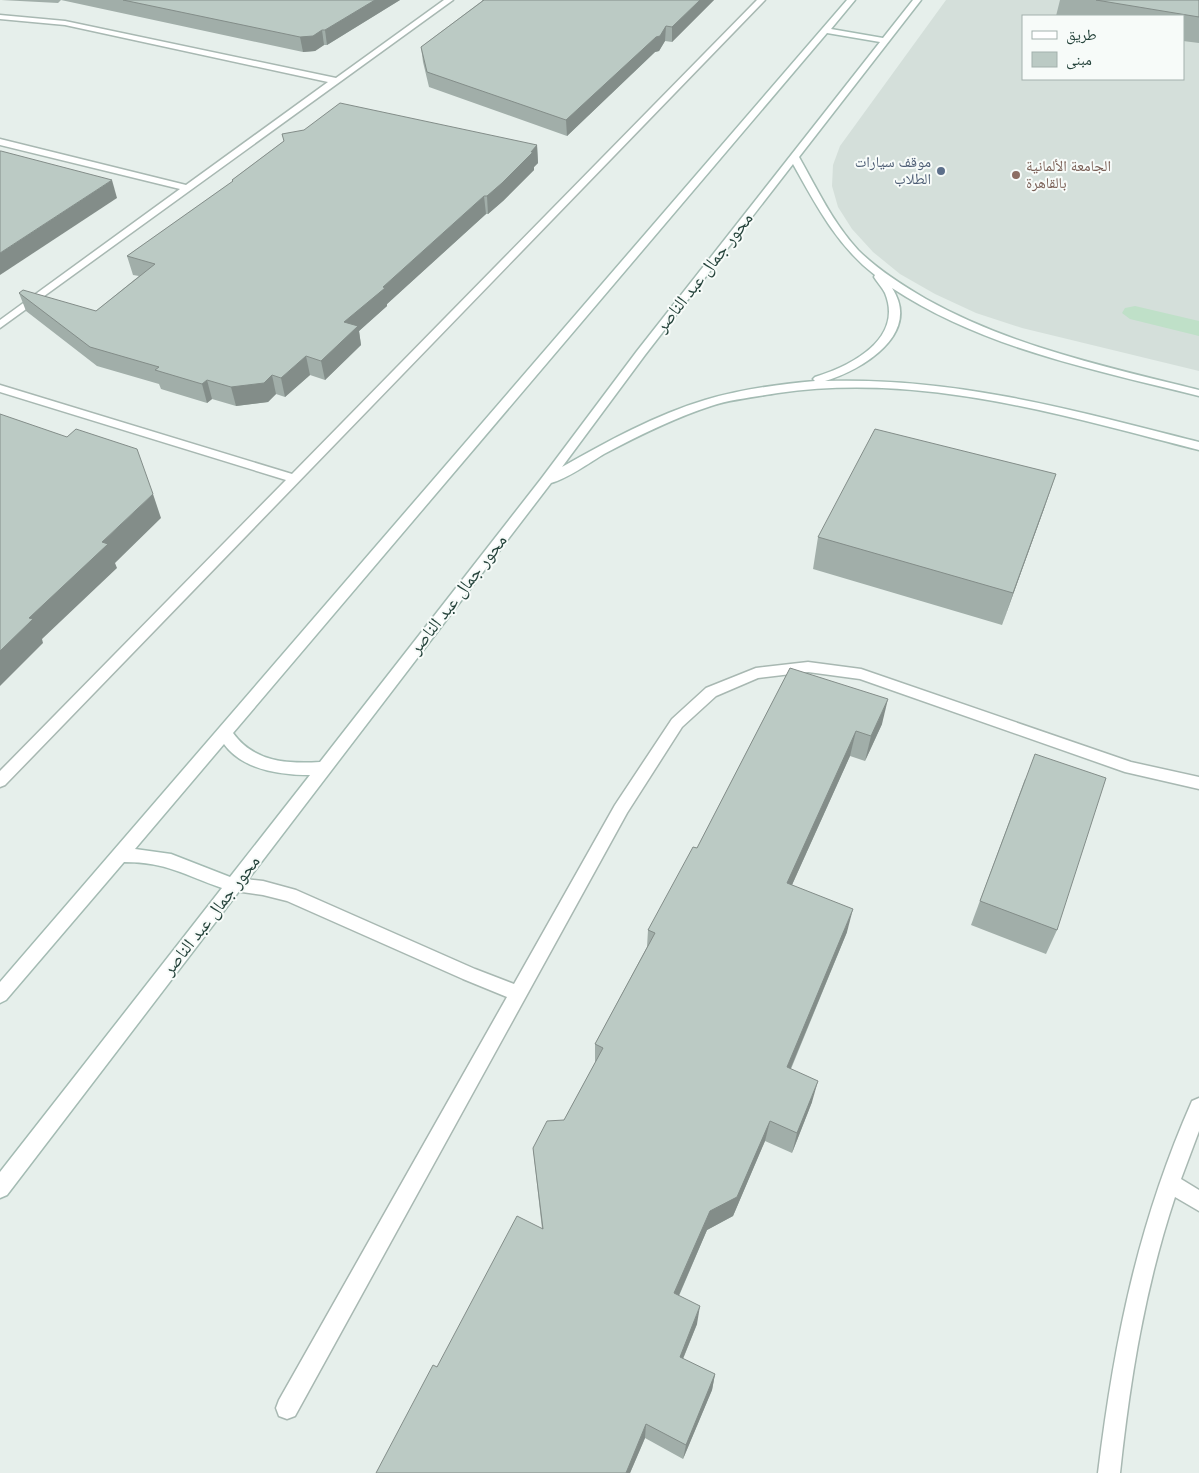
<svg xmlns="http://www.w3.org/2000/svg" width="1199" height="1473" viewBox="0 0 1199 1473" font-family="'Nunito Sans','Noto Naskh Arabic',sans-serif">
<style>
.built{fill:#d4dfda;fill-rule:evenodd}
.green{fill:#bfe0c8}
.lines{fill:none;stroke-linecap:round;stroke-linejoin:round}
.minor-casing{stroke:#a8b8b2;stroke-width:3}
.secondary-casing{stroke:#a4bbb3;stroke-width:3}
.minor{fill:#fff;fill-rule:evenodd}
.secondary{fill:#fff;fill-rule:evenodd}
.wall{fill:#a1aea9}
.shaded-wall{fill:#838d89}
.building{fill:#bbcac4;stroke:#838d89}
.service-dot{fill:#5c6f8a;stroke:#f7fbf9;stroke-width:2}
.education-dot{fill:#8d6e63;stroke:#f7fbf9;stroke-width:2}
.labels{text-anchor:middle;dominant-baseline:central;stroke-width:4;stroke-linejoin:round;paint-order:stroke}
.far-service-label{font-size:15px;fill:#4e5e75;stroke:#f7fbf9;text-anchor:end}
.far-education-label{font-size:15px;fill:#785e54;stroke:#f7fbf9;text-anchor:start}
.street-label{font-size:18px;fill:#24423a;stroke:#f7fbf9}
</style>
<rect width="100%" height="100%" fill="#e6efeb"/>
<!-- built -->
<path class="built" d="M 946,0 L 1199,0 L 1199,371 L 1022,328 L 976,313 L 935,294 L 900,274 L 873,252 L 852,229 L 838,207 L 832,186 L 833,165 L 840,146 ZM 1023,16 L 1183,16 L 1183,79 L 1023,79 Z"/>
<!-- green -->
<path class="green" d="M 1135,306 L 1199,321 L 1199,336 L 1130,319 L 1122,313 L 1125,308 Z"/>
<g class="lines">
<defs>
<g id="minor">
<path d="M 444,0 L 453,0 L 0,328 L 0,320 L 180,189 L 0,145 L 0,139 L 186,185 L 328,82 L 65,25 L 0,19 L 0,15 L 65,21 L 336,78 Z"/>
<path d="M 757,0 L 765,0 L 5,785 L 0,787 L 0,771 L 286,480 L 0,392 L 0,385 L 292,474 Z"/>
<path d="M 808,662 L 861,669 L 1131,762 L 1199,777 L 1199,789 L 1125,772 L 860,679 L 808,672 L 758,678 L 716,696 L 682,727 L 627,813 L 295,1416 L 287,1419 L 279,1416 L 276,1408 L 279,1400 L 507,997 L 463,979 L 287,901 L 263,895 L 228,890 L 226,885 L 228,880 L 234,878 L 263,881 L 296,890 L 475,969 L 514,984 L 615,805 L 672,719 L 706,688 L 756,668 Z"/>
<path d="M 1199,1098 L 1199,1131 L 1181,1179 L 1199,1190 L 1199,1211 L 1175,1197 C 1145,1287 1130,1379 1120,1473 L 1098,1473 C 1114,1341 1138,1223 1192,1101 Z"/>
</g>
<path id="secondary" d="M 847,0 L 855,0 L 831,29 L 883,38 L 913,0 L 921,0 L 799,157 C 817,189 833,223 858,250 C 878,270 902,285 926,299 C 1010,346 1106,367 1199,390 L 1199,396 C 1094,370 983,348 892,288 C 922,334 862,370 825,381 C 956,377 1073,410 1199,442 L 1199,450 C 1061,415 922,372 778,393 C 756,397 732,399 711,406 C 674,418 638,436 604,454 C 589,463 567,479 551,483 L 7,1195 L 0,1198 L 0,1172 L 222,888 C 184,875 167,862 124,862 L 6,1000 L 0,1003 L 0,982 ZM 827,33 L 880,42 L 637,351 L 541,479 L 320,762 C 287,764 254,762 233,733 ZM 793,164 C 816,205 837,246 875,275 L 874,277 C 877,282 882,287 885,293 C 904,339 851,366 815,377 L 813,379 L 815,381 C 780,384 738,390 705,400 C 655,415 608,441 562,467 L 645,355 ZM 224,744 C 243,770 280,775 310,775 L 230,877 L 171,854 L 135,849 Z"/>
</defs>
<!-- minor casing -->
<use href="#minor" class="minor-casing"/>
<!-- secondary casing -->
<use href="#secondary" class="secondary-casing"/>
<!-- minor -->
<use href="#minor" class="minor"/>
<!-- secondary -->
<use href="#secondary" class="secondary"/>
</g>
<!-- wall -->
<g class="wall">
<path d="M 1,0 L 400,0 L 327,45 L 324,45 L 315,51 L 303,52 L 61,0 L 58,3 Z"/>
<path d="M 482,0 L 714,0 L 672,42 L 665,41 L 659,51 L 655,52 L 567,136 L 429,87 L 423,62 L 421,47 L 482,1 Z"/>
<path d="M 1060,0 L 1199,0 L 1199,43 L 1183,41 L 1183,16 L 1056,16 Z"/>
<path d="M 282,134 L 537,145 L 538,163 L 534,167 L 534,170 L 503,201 L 488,214 L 486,214 L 387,304 L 387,306 L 359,331 L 361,345 L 325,380 L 310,375 L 285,397 L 276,394 L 268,402 L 236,406 L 212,399 L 207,403 L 161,389 L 159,384 L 97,366 L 26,311 L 19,293 L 96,311 L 139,276 L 133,275 L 127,256 L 232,182 L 232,180 L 284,141 Z"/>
<path d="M 1045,506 L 1002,625 L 813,569 L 818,537 Z"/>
<path d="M 790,668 L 882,724 L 865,761 L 850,756 L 792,885 L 847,932 L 791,1069 L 812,1102 L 792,1153 L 765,1141 L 733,1216 L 707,1230 L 679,1296 L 697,1324 L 683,1359 L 715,1374 L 712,1390 L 683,1459 L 645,1438 L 630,1473 L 376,1473 L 437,1367 L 542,1229 L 533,1148 L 564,1120 L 595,1063 L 595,1044 L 647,947 L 648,930 L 697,848 Z"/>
<path d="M 1025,779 L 1057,930 L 1046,954 L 971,925 Z"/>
</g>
<!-- shaded-wall -->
<g class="shaded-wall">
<path d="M 375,0 L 400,0 L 327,45 L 325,30 Z"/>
<path d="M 700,0 L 714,0 L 672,42 L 672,27 Z"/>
<path d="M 666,26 L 665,41 L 659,51 L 655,52 L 567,136 L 566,120 Z"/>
<path d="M 322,30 L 324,45 L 315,51 L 303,52 L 300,37 Z"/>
<path d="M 537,145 L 538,163 L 534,167 L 534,170 L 503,201 L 488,214 L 487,196 Z"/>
<path d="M 112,180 L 117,198 L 0,275 L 0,253 Z"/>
<path d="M 484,196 L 486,214 L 387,304 L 387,306 L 359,331 L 361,345 L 325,380 L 321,361 L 344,322 Z"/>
<path d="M 306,356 L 310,375 L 285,397 L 281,378 Z"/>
<path d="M 272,375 L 276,394 L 268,402 L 236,406 L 231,387 Z"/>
<path d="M 207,380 L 212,399 L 207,403 L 202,384 Z"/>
<path d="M 1056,474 L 1045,506 L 1002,625 L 1013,593 Z"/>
<path d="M 153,494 L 161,518 L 115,563 L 117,568 L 42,639 L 43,643 L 0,686 L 0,651 L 29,618 L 102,542 Z"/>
<path d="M 888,699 L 882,724 L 865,761 L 871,736 Z"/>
<path d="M 856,731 L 850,756 L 782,907 L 787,883 Z"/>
<path d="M 853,909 L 847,932 L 782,1089 L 787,1067 Z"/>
<path d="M 818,1081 L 812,1102 L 792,1153 L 797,1133 Z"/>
<path d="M 770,1121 L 765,1141 L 733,1216 L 707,1230 L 672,1311 L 674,1293 L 710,1211 Z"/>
<path d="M 700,1306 L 697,1324 L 677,1373 L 680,1357 Z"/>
<path d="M 715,1374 L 712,1390 L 683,1459 L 686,1445 Z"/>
<path d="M 646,1424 L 645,1438 L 630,1473 L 626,1473 Z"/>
</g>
<!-- building -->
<g class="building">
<path d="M 123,0 L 375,0 L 325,30 L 322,30 L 313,36 L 300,37 Z"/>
<path d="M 484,0 L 700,0 L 672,27 L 666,26 L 660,36 L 656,37 L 566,120 L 427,72 L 421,47 Z"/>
<path d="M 1096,0 L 1199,0 L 1199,17 Z"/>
<path d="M 340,103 L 537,145 L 531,152 L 533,152 L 502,183 L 487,196 L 484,196 L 383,287 L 385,288 L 344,322 L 358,326 L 321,361 L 306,356 L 281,378 L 272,375 L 264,383 L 231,387 L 207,380 L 202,384 L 155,370 L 159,367 L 90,347 L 19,293 L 23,290 L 96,311 L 155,264 L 127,256 L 233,181 L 232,180 L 284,141 L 282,134 L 304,130 Z"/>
<path d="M 0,151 L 1,151 L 112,180 L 0,253 Z"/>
<path d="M 0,414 L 67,437 L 76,429 L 137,449 L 153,494 L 102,542 L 108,544 L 29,618 L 33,619 L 0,651 Z"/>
<path d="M 875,429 L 1056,474 L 1013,593 L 818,537 Z"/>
<path d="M 790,668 L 888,699 L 871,736 L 856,731 L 787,883 L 853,909 L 787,1067 L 818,1081 L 797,1133 L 770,1121 L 737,1197 L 710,1211 L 674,1293 L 700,1306 L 680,1357 L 715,1374 L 686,1445 L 646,1424 L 626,1473 L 376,1473 L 433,1365 L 437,1367 L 517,1216 L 543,1229 L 533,1148 L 547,1121 L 564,1120 L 603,1048 L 595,1044 L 655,933 L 648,930 L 693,847 L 697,848 Z"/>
<path d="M 1035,754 L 1106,778 L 1057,930 L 980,901 Z"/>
</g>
<!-- markers -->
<circle class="service-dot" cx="941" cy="171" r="5"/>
<circle class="education-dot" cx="1016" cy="175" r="5"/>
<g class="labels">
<!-- far-service labels -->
<g class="far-service-label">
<text x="931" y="162">موقف سيارات<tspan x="931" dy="17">الطلاب</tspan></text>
</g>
<!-- far-education labels -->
<g class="far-education-label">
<text x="1026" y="166">الجامعة الألمانية<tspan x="1026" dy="17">بالقاهرة</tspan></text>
</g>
<!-- street labels -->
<g class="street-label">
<text transform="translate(704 272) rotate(-52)">محور جمال عبد الناصر</text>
<text transform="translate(458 594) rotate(-52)">محور جمال عبد الناصر</text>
<text transform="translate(211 915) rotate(-52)">محور جمال عبد الناصر</text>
</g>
</g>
<!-- legend -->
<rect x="1022" y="15" width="162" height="65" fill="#f7fbf9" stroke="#a3b1ad"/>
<rect x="1032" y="31" width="25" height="8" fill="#ffffff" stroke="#a3b1ad"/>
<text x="1066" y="40" font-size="15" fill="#24423a">طريق</text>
<rect x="1032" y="52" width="25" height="15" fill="#bbcac4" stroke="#a3b1ad"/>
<text x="1066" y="65" font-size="15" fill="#24423a">مبنى</text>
</svg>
